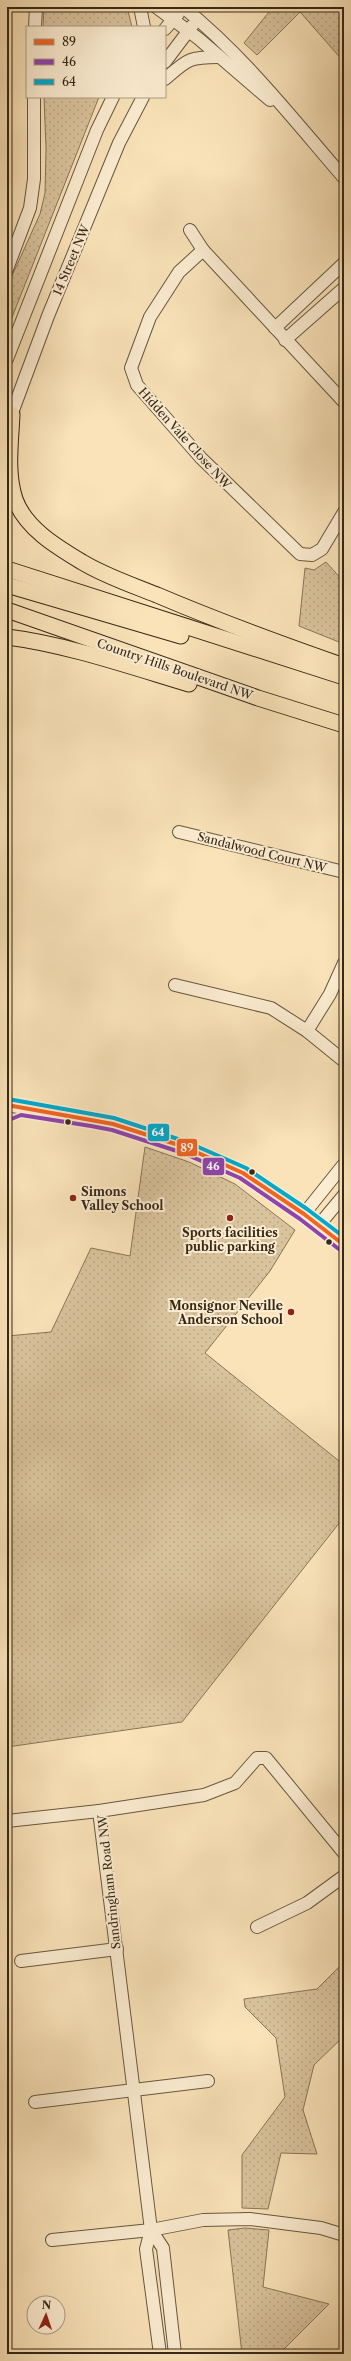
<svg xmlns="http://www.w3.org/2000/svg" width="351" height="2361" viewBox="0 0 351 2361" font-family="'Libre Caslon Text',serif">
<style>
.park{fill:url(#park-dots);stroke:#88765a}
.lines{fill:none;stroke-linecap:round;stroke-linejoin:round}
.minor-casing{stroke:#67573f;stroke-width:14}
.major-casing{stroke:#362816;stroke-width:17}
.minor{stroke:#fcedd2;stroke-width:12}
.major{stroke:#fae3b9;stroke-width:15}
.bus-1-casing{stroke:#fcedd2;stroke-width:7}
.bus-2-casing{stroke:#fcedd2;stroke-width:7}
.bus-3-casing{stroke:#fcedd2;stroke-width:7}
.bus-1{stroke:#f26522;stroke-width:4}
.bus-2{stroke:#8e44ad;stroke-width:4}
.bus-3{stroke:#00a9ce;stroke-width:4}
.bus-dot{fill:#362816;stroke:#fcedd2;stroke-width:1.5}
.poi-dot{fill:#8f2418;stroke:#fcedd2;stroke-width:1.5}
.labels{text-anchor:middle;dominant-baseline:central;stroke-width:4;stroke-linejoin:round;paint-order:stroke}
.street-label{font-size:12px;fill:#362816;stroke:#fcedd2}
.poi-label{font-size:12px;font-weight:bold;fill:#362816;stroke:#fcedd2;text-anchor:start}
.line-badge{stroke:#fcedd2;stroke-width:1.5}
.badge-label{font-size:11px;text-anchor:middle;font-weight:bold;fill:#fff}
</style>
<defs>
<pattern id="park-dots" width="8" height="8" patternUnits="userSpaceOnUse"><rect width="8" height="8" fill="#d9c39d"/><path d="M2 2h.1M6 6h.1" fill="none" stroke="#bba886" stroke-width="1.8" stroke-linecap="round"/></pattern>
</defs>
<rect width="100%" height="100%" fill="#fae3b9"/>
<filter id="stains"><feTurbulence type="fractalNoise" baseFrequency=".005" numOctaves="4"/><feColorMatrix values="0 0 0 0 .2 0 0 0 0 .09 0 0 0 0 .02 0 0 0 .5 -.17"/></filter>
<radialGradient id="worn" r=".72"><stop offset=".6" stop-color="#630" stop-opacity="0"/><stop offset="1" stop-color="#630" stop-opacity=".3"/></radialGradient>
<!-- park -->
<g class="park">
<path d="M 44,7 L 127,7 L 132,27 L 43,27 Z"/>
<path d="M 273,7 L 344,7 L 344,62 L 300,12 L 257,55 L 244,43 Z"/>
<path d="M 44,97 L 99,97 L 7,330 L 7,287 L 40,214 L 45,193 L 46,149 Z"/>
<path d="M 326,562 L 344,582 L 344,644 L 299,626 L 305,568 L 314,570 Z"/>
<path d="M 145,1147 L 189,1162 L 235,1184 L 295,1230 L 270,1271 L 205,1353 L 344,1465 L 344,1517 L 182,1722 L 7,1747 L 7,1336 L 51,1332 L 91,1248 L 130,1256 Z"/>
<path d="M 344,1962 L 344,2036 L 314,2065 L 303,2110 L 317,2154 L 281,2153 L 268,2209 L 242,2208 L 242,2155 L 285,2097 L 276,2038 L 245,2007 L 244,1999 L 317,1989 Z"/>
<path d="M 245,2228 L 269,2230 L 263,2287 L 329,2304 L 283,2350 L 283,2354 L 242,2354 L 228,2230 Z"/>
</g>
<g class="lines">
<defs>
<g id="minor">
<path d="M 140,7 L 144,27"/>
<path d="M 156,7 L 199,39 L 270,100"/>
<path d="M 183,7 C 244,56 293,119 344,178"/>
<path d="M 35,27 L 36,7"/>
<path d="M 165,29 L 178,14"/>
<path d="M 165,62 L 192,26"/>
<path d="M 165,79 C 187,60 188,57 218,57"/>
<path d="M 190,230 L 203,250 L 344,402"/>
<path d="M 203,250 L 179,272 L 150,317 L 131,368 L 137,385 L 201,458 L 300,554 L 312,555 L 322,549 L 344,512"/>
<path d="M 7,269 L 30,208 L 34,179 L 34,97"/>
<path d="M 275,328 L 344,263"/>
<path d="M 285,340 L 344,288"/>
<path d="M 7,359 L 97,130 L 113,97"/>
<path d="M 9,421 L 48,316 L 119,143 L 143,97"/>
<path d="M 179,832 L 344,872"/>
<path d="M 175,985 L 271,1008 L 307,1031 L 344,1061"/>
<path d="M 307,1031 L 330,994 L 344,963"/>
<path d="M 7,1105 L 113,1124 L 185,1147 L 243,1173 L 304,1214 L 344,1245"/>
<path d="M 304,1214 L 344,1164"/>
<path d="M 319,1225 L 344,1195"/>
<path d="M 7,1821 L 99,1811"/>
<path d="M 257,1927 L 307,1903 L 344,1876"/>
<path d="M 21,1961 L 117,1949"/>
<path d="M 35,2102 L 208,2081"/>
<path d="M 151,2230 L 163,2248 L 175,2354"/>
<path d="M 52,2240 L 151,2230 L 203,2220 L 250,2219 L 321,2228 L 344,2235"/>
<path d="M 160,2354 L 146,2249 L 151,2230 L 99,1811 L 204,1795 L 235,1783 L 257,1758 L 266,1758 L 344,1853"/>
</g>
<g id="major">
<path d="M 12,414 C 11,441 6,472 15,499 C 25,528 57,547 82,562 C 105,576 132,585 157,595 C 218,621 281,644 344,666"/>
<path d="M 7,569 L 344,677"/>
<path d="M 7,585 L 181,636"/>
<path d="M 7,610 L 258,698 L 344,725"/>
<path d="M 7,637 C 65,644 132,667 189,684"/>
</g>
</defs>
<!-- minor casing -->
<use href="#minor" class="minor-casing"/>
<!-- major casing -->
<use href="#major" class="major-casing"/>
<!-- minor -->
<use href="#minor" class="minor"/>
<!-- major -->
<use href="#major" class="major"/>
<defs>
<path id="bus-1" d="M 7,1105 L 113,1124 L 185,1147 L 243,1173 L 304,1214 L 344,1245"/>
<path id="bus-2" d="M 9,1120 L 21,1115 L 91,1126 L 112,1130 L 183,1153 L 240,1178 L 300,1219 L 340,1250"/>
<path id="bus-3" d="M 8,1099 L 114,1118 L 187,1142 L 246,1168 L 307,1209 L 344,1237"/>
</defs>
<!-- bus-1 casing -->
<use href="#bus-1" class="bus-1-casing"/>
<!-- bus-2 casing -->
<use href="#bus-2" class="bus-2-casing"/>
<!-- bus-3 casing -->
<use href="#bus-3" class="bus-3-casing"/>
<!-- bus-1 -->
<use href="#bus-1" class="bus-1"/>
<!-- bus-2 -->
<use href="#bus-2" class="bus-2"/>
<!-- bus-3 -->
<use href="#bus-3" class="bus-3"/>
</g>
<!-- markers -->
<g class="bus-dot">
<circle cx="68" cy="1122" r="3.5"/>
<circle cx="252" cy="1172" r="3.5"/>
<circle cx="329" cy="1242" r="3.5"/>
</g>
<g class="poi-dot">
<circle cx="73" cy="1198" r="4"/>
<circle cx="230" cy="1218" r="4"/>
<circle cx="291" cy="1312" r="4"/>
</g>
<g class="labels">
<!-- street labels -->
<g class="street-label">
<text transform="translate(71 260) rotate(-67)">14 Street NW</text>
<text transform="translate(185 438) rotate(48)">Hidden Vale Close NW</text>
<text transform="translate(175 669) rotate(19)">Country Hills Boulevard NW</text>
<text transform="translate(262 852) rotate(14)">Sandalwood Court NW</text>
<text transform="translate(109 1882) rotate(-96)">Sandringham Road NW</text>
</g>
<!-- poi labels -->
<g class="poi-label">
<text x="81" y="1191">Simons<tspan x="81" dy="14">Valley School</tspan></text>
<text x="230" y="1232" text-anchor="middle">Sports facilities<tspan x="230" dy="14">public parking</tspan></text>
<text x="283" y="1305" text-anchor="end">Monsignor Neville<tspan x="283" dy="14">Anderson School</tspan></text>
</g>
</g>
<g class="line-badge">
<rect x="147" y="1123" width="23" height="19" rx="4" fill="#00a9ce"/>
<rect x="176" y="1138" width="22" height="19" rx="4" fill="#f26522"/>
<rect x="202" y="1157" width="23" height="19" rx="4" fill="#8e44ad"/>
</g>
<g class="badge-label">
<text x="158" y="1136">64</text>
<text x="187" y="1152">89</text>
<text x="213" y="1170">46</text>
</g>
<!-- margin -->
<rect width="351" height="2361" fill="none" stroke="#fae3b9" stroke-width="24"/>
<rect x="8" y="8" width="335" height="2345" fill="none" stroke="#362816" stroke-width="2"/>
<rect x="12" y="12" width="327" height="2337" fill="none" stroke="#362816"/>
<!-- legend -->
<rect x="26" y="26" width="140" height="72" fill="#fcedd2" stroke="#ad9e87"/>
<rect x="34" y="39" width="20" height="6" fill="#f26522" stroke="#ad9e87"/>
<text x="62" y="46" font-size="12" fill="#362816">89</text>
<rect x="34" y="59" width="20" height="6" fill="#8e44ad" stroke="#ad9e87"/>
<text x="62" y="66" font-size="12" fill="#362816">46</text>
<rect x="34" y="79" width="20" height="6" fill="#00a9ce" stroke="#ad9e87"/>
<text x="62" y="86" font-size="12" fill="#362816">64</text>
<!-- north arrow -->
<g transform="translate(46 2315) rotate(3)"><circle r="19" fill="#fcedd2" stroke="#ad9e87"/>
<path d="M0-3L7 15L0 10L-7 15Z" fill="#8f2418"/>
<text y="-6" font-size="11" font-weight="bold" text-anchor="middle" fill="#362816">N</text>
</g>
<rect width="100%" height="100%" filter="url(#stains)"/>
<rect width="100%" height="100%" fill="url(#worn)"/>
</svg>
